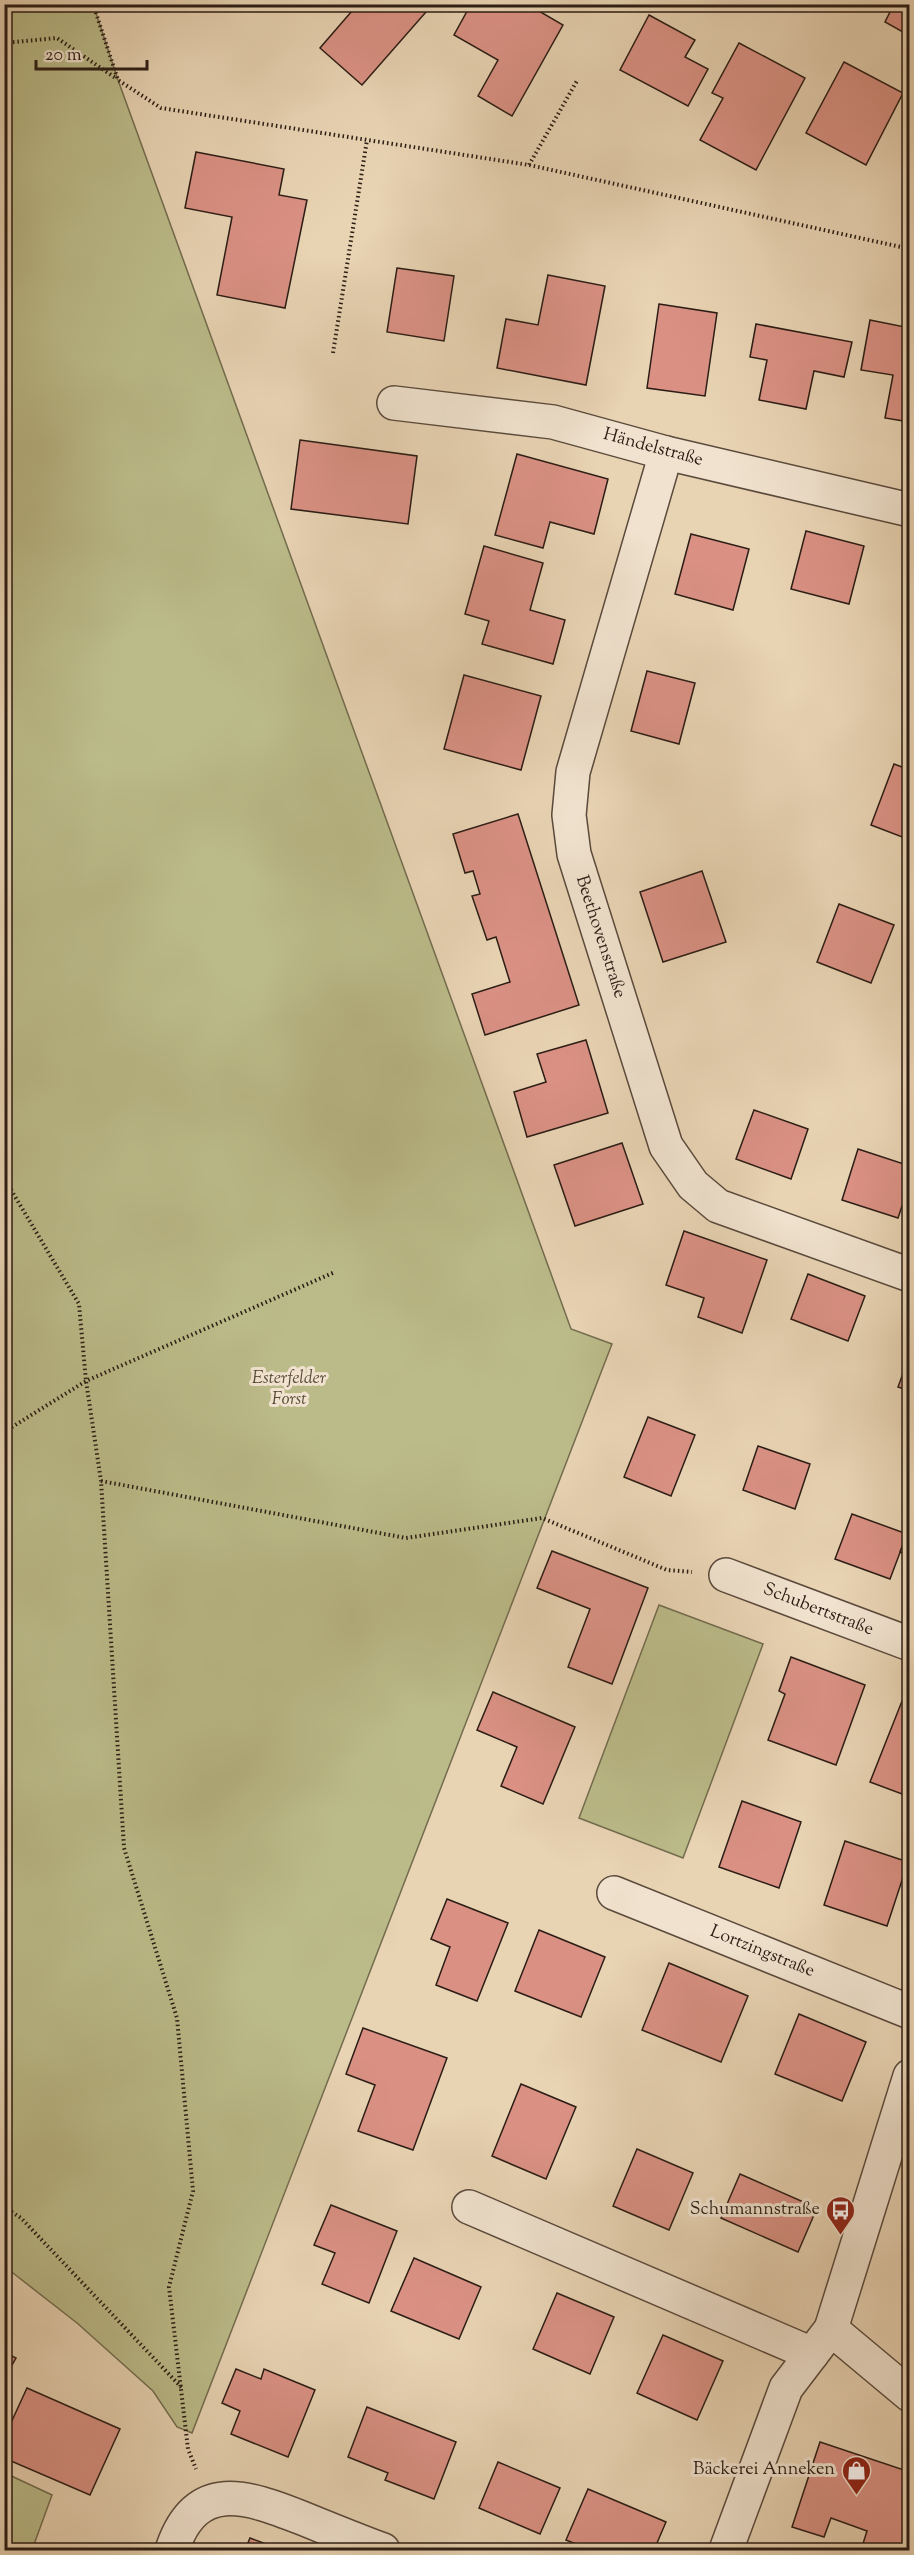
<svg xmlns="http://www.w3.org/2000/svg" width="914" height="2555" viewBox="0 0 914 2555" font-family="'Sorts Mill Goudy',serif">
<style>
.green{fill:#bbbb89;stroke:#736c4f;stroke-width:1.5}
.building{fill:#da9184;stroke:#2b1d15;stroke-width:1.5}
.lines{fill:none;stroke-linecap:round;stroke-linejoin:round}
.minor-casing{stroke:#5a4a3c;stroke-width:36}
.path{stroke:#2b1d15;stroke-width:4;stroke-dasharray:1.5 3;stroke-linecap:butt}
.minor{stroke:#f0e2ce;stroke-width:33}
.labels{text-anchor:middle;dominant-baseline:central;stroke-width:6;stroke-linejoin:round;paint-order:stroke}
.street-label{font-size:18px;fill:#2b1d15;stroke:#f0e2ce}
.park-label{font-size:18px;font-style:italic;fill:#564c38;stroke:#f0e2ce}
.poi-label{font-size:18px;fill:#2b1d15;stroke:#f0e2ce;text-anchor:end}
</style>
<rect width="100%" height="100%" fill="#e8d3b3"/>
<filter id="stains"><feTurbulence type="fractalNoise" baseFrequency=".00333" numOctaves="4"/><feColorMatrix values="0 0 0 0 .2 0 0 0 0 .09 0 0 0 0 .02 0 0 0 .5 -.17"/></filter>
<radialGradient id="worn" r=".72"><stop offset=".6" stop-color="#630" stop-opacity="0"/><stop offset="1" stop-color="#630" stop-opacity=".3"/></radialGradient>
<!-- green -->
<g class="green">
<path d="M 93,4 L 118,80 L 571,1329 L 612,1344 L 192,2433 L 177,2427 L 153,2391 L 77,2323 L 4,2266 L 4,5 Z"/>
<path d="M 659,1605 L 763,1644 L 683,1858 L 579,1818 Z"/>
<path d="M 5,2473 L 52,2495 L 32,2550 L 5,2550 Z"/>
</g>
<!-- building -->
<g class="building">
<path d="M 358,4 L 433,4 L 362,85 L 320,48 Z"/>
<path d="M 471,4 L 527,4 L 563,25 L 512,116 L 478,96 L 498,60 L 454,35 Z"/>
<path d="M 894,4 L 910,4 L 910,36 L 885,22 Z"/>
<path d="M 649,15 L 695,40 L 685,57 L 708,69 L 688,106 L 620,70 Z"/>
<path d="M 739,43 L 805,78 L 756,170 L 700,140 L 723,98 L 712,93 Z"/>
<path d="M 844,62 L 903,93 L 866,165 L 806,133 Z"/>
<path d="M 196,152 L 284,169 L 279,195 L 307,200 L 285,308 L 217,295 L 232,217 L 185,208 Z"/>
<path d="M 397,268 L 454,276 L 444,341 L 387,332 Z"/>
<path d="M 548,275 L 605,286 L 586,385 L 497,368 L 506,319 L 538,325 Z"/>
<path d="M 659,304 L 717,313 L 705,396 L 647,388 Z"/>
<path d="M 870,320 L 910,328 L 910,422 L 885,418 L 893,375 L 861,370 Z"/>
<path d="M 756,324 L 852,342 L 844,377 L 814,371 L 806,409 L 759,400 L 767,360 L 750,357 Z"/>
<path d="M 300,440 L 417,456 L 408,524 L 291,509 Z"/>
<path d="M 517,454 L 608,479 L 594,534 L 550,522 L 543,548 L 495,535 Z"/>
<path d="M 806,531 L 864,546 L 849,604 L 791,589 Z"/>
<path d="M 691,534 L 749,549 L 733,610 L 675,594 Z"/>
<path d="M 484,546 L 543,563 L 530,610 L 565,620 L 553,664 L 482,644 L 489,621 L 465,614 Z"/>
<path d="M 647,671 L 695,683 L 679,744 L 631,731 Z"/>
<path d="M 464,675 L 541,696 L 521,770 L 444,749 Z"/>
<path d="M 894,764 L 910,770 L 910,840 L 871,825 Z"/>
<path d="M 518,814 L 579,1005 L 485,1035 L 472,994 L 510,982 L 496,937 L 487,940 L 472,896 L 480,894 L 473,871 L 465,873 L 453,834 Z"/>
<path d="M 702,871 L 726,942 L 663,962 L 640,892 Z"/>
<path d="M 839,904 L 894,925 L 871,983 L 817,962 Z"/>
<path d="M 910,1013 L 910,1027 L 905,1025 Z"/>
<path d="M 586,1040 L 608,1113 L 527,1137 L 514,1092 L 546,1082 L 537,1054 Z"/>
<path d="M 754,1110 L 808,1129 L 791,1179 L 736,1159 Z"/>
<path d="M 622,1143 L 643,1204 L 575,1226 L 554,1165 Z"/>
<path d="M 858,1149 L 910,1166 L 910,1182 L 898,1218 L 842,1200 Z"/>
<path d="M 684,1231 L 767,1260 L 742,1333 L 698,1317 L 704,1298 L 666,1285 Z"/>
<path d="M 808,1274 L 865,1296 L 848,1341 L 791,1319 Z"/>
<path d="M 910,1354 L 910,1391 L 898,1387 Z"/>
<path d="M 648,1417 L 695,1435 L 671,1496 L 624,1477 Z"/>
<path d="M 758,1446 L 810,1464 L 795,1509 L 743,1490 Z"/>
<path d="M 852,1514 L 907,1534 L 890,1579 L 835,1559 Z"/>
<path d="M 910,1526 L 910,1556 L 900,1552 Z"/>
<path d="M 552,1551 L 648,1588 L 612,1684 L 568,1667 L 590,1609 L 537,1588 Z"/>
<path d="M 791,1657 L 865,1685 L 836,1765 L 768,1740 L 785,1694 L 779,1691 Z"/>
<path d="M 906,1691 L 910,1693 L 910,1797 L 870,1782 Z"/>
<path d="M 493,1692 L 575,1727 L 543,1804 L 501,1786 L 517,1747 L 477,1730 Z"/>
<path d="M 742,1801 L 801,1822 L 779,1888 L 719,1867 Z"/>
<path d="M 845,1841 L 908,1862 L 887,1926 L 824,1905 Z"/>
<path d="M 447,1899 L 508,1923 L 477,2001 L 436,1985 L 450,1947 L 431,1939 Z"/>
<path d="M 539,1930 L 605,1957 L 581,2017 L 515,1991 Z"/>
<path d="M 669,1963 L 748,1996 L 721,2062 L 642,2030 Z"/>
<path d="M 799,2014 L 866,2042 L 842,2101 L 775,2074 Z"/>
<path d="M 363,2028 L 447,2058 L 413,2150 L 358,2131 L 375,2085 L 346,2074 Z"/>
<path d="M 521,2084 L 576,2107 L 546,2179 L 492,2156 Z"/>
<path d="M 637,2149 L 693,2173 L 669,2230 L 613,2206 Z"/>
<path d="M 740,2174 L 817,2208 L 798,2252 L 721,2218 Z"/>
<path d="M 331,2205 L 397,2231 L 369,2303 L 322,2284 L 335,2253 L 314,2245 Z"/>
<path d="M 414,2258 L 481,2287 L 459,2339 L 391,2311 Z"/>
<path d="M 557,2293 L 614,2317 L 590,2374 L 533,2349 Z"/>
<path d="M 663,2335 L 723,2361 L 697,2420 L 637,2393 Z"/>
<path d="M 4,2352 L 16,2358 L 4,2379 Z"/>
<path d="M 236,2369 L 261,2379 L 264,2369 L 315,2390 L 288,2457 L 231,2434 L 240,2411 L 222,2403 Z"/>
<path d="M 27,2388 L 120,2429 L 90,2495 L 4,2458 L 4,2438 Z"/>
<path d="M 367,2407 L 456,2442 L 434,2499 L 385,2480 L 388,2473 L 348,2457 Z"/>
<path d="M 820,2442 L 910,2472 L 910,2525 L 901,2550 L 861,2550 L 867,2531 L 831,2518 L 824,2537 L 792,2527 Z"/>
<path d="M 498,2462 L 560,2488 L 540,2534 L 479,2508 Z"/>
<path d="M 588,2489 L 666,2522 L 654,2550 L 591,2550 L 566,2540 Z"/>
<path d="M 910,2525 L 910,2550 L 901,2550 Z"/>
<path d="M 250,2538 L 282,2550 L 245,2550 Z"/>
</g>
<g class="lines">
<defs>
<g id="minor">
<path d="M 394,403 L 553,422 L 666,453 L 910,510"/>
<path d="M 666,453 L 573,772 L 569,815 L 574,854 L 666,1146 L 693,1185 L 718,1206 L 910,1275"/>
<path d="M 726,1575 L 910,1644"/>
<path d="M 614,1893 L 910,2012"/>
<path d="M 469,2207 L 812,2354"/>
<path d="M 831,2329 L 910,2395"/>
<path d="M 172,2550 C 196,2478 246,2496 302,2518 C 329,2529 356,2540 383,2550"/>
<path d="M 726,2550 L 786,2388 L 831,2329 L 910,2076"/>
</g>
</defs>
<!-- minor casing -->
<use href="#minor" class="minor-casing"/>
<!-- path -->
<g class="path">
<path d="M 93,4 L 118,80 L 161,108 L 529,165 L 910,249"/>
<path d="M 4,43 L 57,38 L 117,79"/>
<path d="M 529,165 L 578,79"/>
<path d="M 333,353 L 367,140"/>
<path d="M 4,1178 L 79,1304 L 86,1381 L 101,1481 L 124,1848 L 177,2018 L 193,2191 L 169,2287 L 188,2449 L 196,2469"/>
<path d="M 4,1432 L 86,1381 L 335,1272"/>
<path d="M 101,1481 L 406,1538 L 542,1518 L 667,1570 L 692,1572"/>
<path d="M 4,2207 L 21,2218 L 182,2388"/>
</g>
<!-- minor -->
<use href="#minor" class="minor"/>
</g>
<!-- icons -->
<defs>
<symbol id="bus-pin" viewBox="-11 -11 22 30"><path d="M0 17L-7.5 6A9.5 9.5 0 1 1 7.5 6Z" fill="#8f2418" stroke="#f0e2ce"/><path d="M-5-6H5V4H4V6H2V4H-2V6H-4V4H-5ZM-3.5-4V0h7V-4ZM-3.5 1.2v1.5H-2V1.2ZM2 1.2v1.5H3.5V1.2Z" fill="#fff"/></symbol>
<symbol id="shop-pin" viewBox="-11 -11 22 30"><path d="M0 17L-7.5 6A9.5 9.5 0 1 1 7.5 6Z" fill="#8f2418" stroke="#f0e2ce"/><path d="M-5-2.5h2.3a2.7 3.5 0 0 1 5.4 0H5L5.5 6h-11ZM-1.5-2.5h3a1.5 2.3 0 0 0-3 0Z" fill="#fff"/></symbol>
</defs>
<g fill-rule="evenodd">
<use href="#bus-pin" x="824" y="2194" width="33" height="45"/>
<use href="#shop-pin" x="840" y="2454" width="33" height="45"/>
</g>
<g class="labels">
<!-- street labels -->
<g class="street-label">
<text transform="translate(653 448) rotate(15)">Händelstraße</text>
<text transform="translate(600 937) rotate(72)">Beethovenstraße</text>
<text transform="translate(818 1610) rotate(21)">Schubertstraße</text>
<text transform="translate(762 1952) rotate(22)">Lortzingstraße</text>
</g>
<!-- park labels -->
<g class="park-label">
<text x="289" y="1379">Esterfelder<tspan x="289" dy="21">Forst</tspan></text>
</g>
<!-- poi labels -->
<g class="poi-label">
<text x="820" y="2210">Schumannstraße</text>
<text x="835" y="2470">Bäckerei Anneken</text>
</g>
</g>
<!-- margin -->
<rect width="914" height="2555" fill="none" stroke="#e8d3b3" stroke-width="24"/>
<rect x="6" y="6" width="902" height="2543" fill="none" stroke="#2b1d15" stroke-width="3"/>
<rect x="12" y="12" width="890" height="2531" fill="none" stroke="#2b1d15" stroke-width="1.5"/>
<!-- scale -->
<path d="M36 60v9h111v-9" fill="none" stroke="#2b1d15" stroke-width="3"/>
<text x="45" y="60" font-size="18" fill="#2b1d15" stroke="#f0e2ce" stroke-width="4.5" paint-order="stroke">20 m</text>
<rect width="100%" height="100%" filter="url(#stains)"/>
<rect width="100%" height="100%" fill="url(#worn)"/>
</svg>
